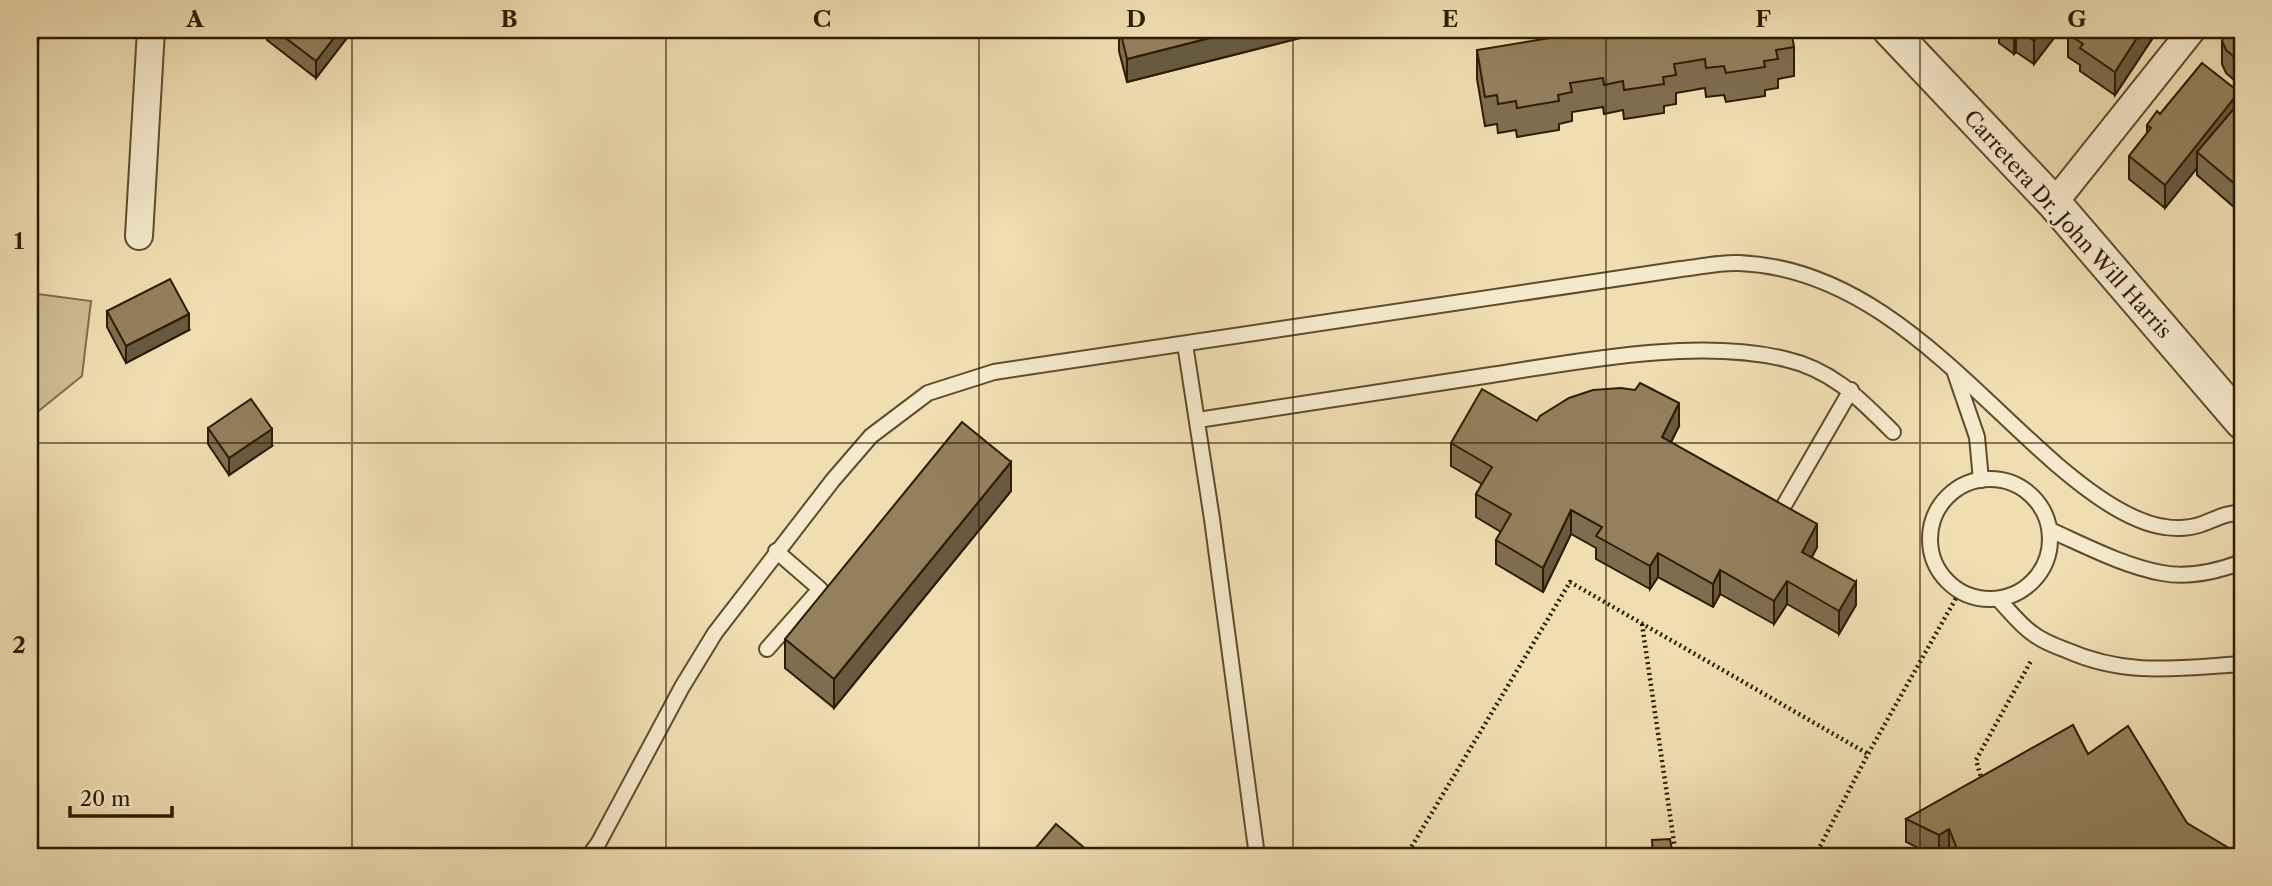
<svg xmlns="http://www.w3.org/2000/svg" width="2272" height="886" viewBox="0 0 2272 886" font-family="'Libre Caslon Text',serif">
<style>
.green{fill:#cfbd94;stroke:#806c4a;stroke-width:2}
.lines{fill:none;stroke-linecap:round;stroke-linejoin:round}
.service-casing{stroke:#604c2d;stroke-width:18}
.minor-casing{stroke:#604c2d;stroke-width:30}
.tertiary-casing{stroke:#604c2d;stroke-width:37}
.path{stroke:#301b01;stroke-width:4.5;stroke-dasharray:2 3.5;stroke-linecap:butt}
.service{stroke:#f5eacd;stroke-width:14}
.minor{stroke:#f5eacd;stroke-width:26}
.tertiary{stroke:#f5eacd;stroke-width:33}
.wall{fill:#7e6e50;stroke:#301b01;stroke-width:2}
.shaded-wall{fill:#675a41;stroke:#301b01;stroke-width:2}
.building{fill:#93805d;stroke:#301b01;stroke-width:2}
.grid{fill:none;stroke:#301b01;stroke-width:2;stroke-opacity:0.55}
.labels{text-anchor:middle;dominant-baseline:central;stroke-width:5;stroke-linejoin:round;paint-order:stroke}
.street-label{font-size:21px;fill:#301b01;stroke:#f5eacd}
.neatline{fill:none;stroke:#301b01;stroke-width:2.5}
.grid-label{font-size:23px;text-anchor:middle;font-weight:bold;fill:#301b01}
</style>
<rect width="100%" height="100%" fill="#efdeb2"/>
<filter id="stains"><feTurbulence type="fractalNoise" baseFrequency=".00286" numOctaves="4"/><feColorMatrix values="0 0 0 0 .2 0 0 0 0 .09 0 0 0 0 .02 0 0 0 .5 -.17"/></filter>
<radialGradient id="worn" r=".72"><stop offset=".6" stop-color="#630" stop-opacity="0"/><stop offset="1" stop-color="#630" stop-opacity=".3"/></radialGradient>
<!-- green -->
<g class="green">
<path d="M 30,30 L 43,30 L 30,60 Z"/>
<path d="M 30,293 L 91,301 L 82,376 L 30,418 Z"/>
</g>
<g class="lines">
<defs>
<g id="service">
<path d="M 1185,344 L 1212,519 L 1257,856"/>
<path d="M 1955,373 L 1977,437 L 1981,480"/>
<path d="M 1198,420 C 1295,405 1393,390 1491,375 C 1581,361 1696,338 1785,359 C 1833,370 1860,399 1893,432"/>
<circle cx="1990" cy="539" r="60"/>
<path d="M 1779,514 L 1851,390"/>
<path d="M 2050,530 C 2086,546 2124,566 2162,573 C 2188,578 2218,571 2242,562"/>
<path d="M 1998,599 C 2009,610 2019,624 2032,633 C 2042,641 2055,646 2066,650 C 2127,677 2178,668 2242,664"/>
<path d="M 767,649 L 820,589 L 776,551"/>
<path d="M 589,856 L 599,842 L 682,687 L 715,633 L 833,480 L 871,436 L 928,393 L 994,372 L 1681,269 C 1700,267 1720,262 1739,263 C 1872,268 1963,383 2056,464 C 2084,488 2127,522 2165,527 C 2176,529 2192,528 2202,524 C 2216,519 2227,512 2242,513"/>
</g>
<g id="minor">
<path d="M 2054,203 L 2192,30"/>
<path d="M 139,236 L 151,30"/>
</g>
<path id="tertiary" d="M 1890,30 L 2054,203 L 2242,422"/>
</defs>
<!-- service casing -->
<use href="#service" class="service-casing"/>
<!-- minor casing -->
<use href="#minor" class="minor-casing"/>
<!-- tertiary casing -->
<use href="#tertiary" class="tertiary-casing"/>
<!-- path -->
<g class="path">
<path d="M 1642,624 L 1676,856"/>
<path d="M 1982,781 L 1976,760 L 2031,661"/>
<path d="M 912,856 L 916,851"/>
<path d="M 1406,856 L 1570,582 L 1868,754"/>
<path d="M 1815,856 L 1868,754 L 1960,591"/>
</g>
<!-- service -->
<use href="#service" class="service"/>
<!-- minor -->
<use href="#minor" class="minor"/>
<!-- tertiary -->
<use href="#tertiary" class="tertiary"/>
</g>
<!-- wall -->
<g class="wall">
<path d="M 267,30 L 353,30 L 316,78 L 267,40 Z"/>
<path d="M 1119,30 L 1300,30 L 1300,38 L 1127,82 L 1119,51 Z"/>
<path d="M 1988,30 L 2060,30 L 2034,64 L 2016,52 L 2014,54 L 1999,43 L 1999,38 Z"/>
<path d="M 2071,30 L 2158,30 L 2115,95 L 2080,71 L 2080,65 L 2068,57 L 2068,34 Z"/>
<path d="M 2242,30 L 2242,87 L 2226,73 L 2222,64 L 2222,41 Z"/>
<path d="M 1794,47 L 1794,76 L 1778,79 L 1778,88 L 1765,90 L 1765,96 L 1726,102 L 1724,95 L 1706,97 L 1705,88 L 1676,93 L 1676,104 L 1664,106 L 1664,113 L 1624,119 L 1623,110 L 1604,114 L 1603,107 L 1572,112 L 1572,121 L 1559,124 L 1559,130 L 1517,137 L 1516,130 L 1498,133 L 1497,124 L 1485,126 L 1477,79 L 1477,50 Z"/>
<path d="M 2242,99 L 2242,214 L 2197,175 L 2197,168 L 2165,208 L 2129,179 L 2129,156 L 2147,133 L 2147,125 L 2160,114 L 2239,102 Z"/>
<path d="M 107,311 L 189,330 L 126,363 L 107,327 Z"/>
<path d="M 1537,421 L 1679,426 L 1671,442 L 1817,547 L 1812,557 L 1856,605 L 1839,634 L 1787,604 L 1774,624 L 1720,594 L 1713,607 L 1658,577 L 1650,589 L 1596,559 L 1596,548 L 1571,534 L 1543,592 L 1496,564 L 1496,540 L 1501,532 L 1476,517 L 1476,494 L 1482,484 L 1451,466 L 1451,443 Z"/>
<path d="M 208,428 L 272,446 L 229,475 L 208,444 Z"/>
<path d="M 1011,491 L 834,708 L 785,668 L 785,639 Z"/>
<path d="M 2088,754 L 2234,856 L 1949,854 L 1949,852 L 1942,856 L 1934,856 L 1906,842 L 1906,819 Z"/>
</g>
<!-- shaded-wall -->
<g class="shaded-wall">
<path d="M 340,30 L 353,30 L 316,78 L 316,61 Z"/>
<path d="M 1241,30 L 1300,30 L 1300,38 L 1127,82 L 1127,59 Z"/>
<path d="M 2015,30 L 2016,30 L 2016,52 L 2014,54 L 2014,31 Z"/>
<path d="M 2043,30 L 2060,30 L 2034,64 L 2034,41 Z"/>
<path d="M 2142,30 L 2158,30 L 2115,95 L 2115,72 Z"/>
<path d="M 2239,92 L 2239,115 L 2197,152 L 2197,168 L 2165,208 L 2165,185 Z"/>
<path d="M 189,314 L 189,330 L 126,363 L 126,346 Z"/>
<path d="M 1679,403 L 1679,426 L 1662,460 L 1662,437 Z"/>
<path d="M 272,429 L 272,446 L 229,475 L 229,458 Z"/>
<path d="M 1011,462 L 1011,491 L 834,708 L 834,679 Z"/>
<path d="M 1571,510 L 1571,534 L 1543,592 L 1543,568 Z"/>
<path d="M 1817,524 L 1817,547 L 1802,575 L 1802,552 Z"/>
<path d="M 1658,553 L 1658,577 L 1650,589 L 1650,566 Z"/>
<path d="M 1720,570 L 1720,594 L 1713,607 L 1713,584 Z"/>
<path d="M 1787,581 L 1787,604 L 1774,624 L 1774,601 Z"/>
<path d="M 1856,582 L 1856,605 L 1839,634 L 1839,611 Z"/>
<path d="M 1949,829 L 1949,852 L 1942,856 L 1939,856 L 1939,835 Z"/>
</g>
<!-- building -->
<g class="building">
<path d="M 275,30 L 340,30 L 316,61 Z"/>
<path d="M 1120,30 L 1241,30 L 1127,59 Z"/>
<path d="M 1598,30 L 1791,30 L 1794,47 L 1776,50 L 1778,59 L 1764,61 L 1765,67 L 1726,73 L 1724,66 L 1706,68 L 1705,59 L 1674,64 L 1676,75 L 1663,77 L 1664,84 L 1624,90 L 1623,81 L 1604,85 L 1603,78 L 1570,83 L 1572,92 L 1558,95 L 1559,101 L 1517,108 L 1516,101 L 1498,104 L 1497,95 L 1485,97 L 1477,50 Z"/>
<path d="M 2018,30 L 2043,30 L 2034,41 Z"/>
<path d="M 2071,30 L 2142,30 L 2115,72 L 2080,48 L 2083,44 L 2068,34 Z"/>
<path d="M 2229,30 L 2242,30 L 2242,64 L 2226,50 L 2222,41 L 2224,36 Z"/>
<path d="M 2202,63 L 2239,92 L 2165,185 L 2129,156 L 2151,128 L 2147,125 L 2157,111 L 2160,114 Z"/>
<path d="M 2242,99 L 2242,190 L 2197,152 Z"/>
<path d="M 170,279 L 189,314 L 126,346 L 107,311 Z"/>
<path d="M 1640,383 L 1679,403 L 1662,437 L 1817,524 L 1802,552 L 1856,582 L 1839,611 L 1787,581 L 1774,601 L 1720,570 L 1713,584 L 1658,553 L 1650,566 L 1596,536 L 1602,527 L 1571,510 L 1543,568 L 1496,540 L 1511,514 L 1476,494 L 1492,467 L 1451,443 L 1482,389 L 1537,421 L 1540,416 L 1569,398 L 1593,390 L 1621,388 L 1635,390 Z"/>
<path d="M 251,399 L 272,429 L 229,458 L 208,428 Z"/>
<path d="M 962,422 L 1011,462 L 834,679 L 785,639 Z"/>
<path d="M 2073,725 L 2088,754 L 2128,726 L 2187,823 L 2234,851 L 2231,856 L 1948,856 L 1956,846 L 1949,829 L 1939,835 L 1906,819 Z"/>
<path d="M 1056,824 L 1094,856 L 1029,856 Z"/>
<path d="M 1670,839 L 1673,856 L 1653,856 L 1652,840 Z"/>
</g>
<!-- grid -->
<path class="grid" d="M 352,30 L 352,856M 666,30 L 666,856M 979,30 L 979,856M 1293,30 L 1293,856M 1606,30 L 1606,856M 1920,30 L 1920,856M 30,443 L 2242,443"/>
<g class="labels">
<!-- street labels -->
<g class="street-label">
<text transform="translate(2068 224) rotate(48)">Carretera Dr. John Will Harris</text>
</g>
</g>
<!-- margin -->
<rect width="2272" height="886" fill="none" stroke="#efdeb2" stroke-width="77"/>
<!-- scale -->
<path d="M70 806v10h102v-10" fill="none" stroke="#301b01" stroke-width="3.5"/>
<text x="80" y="806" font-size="21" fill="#301b01" stroke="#f5eacd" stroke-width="5" paint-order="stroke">20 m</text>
<rect x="38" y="38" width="2196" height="810" class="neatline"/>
<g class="grid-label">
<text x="195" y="27">A</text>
<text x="509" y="27">B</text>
<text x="822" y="27">C</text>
<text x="1136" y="27">D</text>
<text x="1450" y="27">E</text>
<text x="1763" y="27">F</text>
<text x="2077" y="27">G</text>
<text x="19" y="249">1</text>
<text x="19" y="653">2</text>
</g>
<rect width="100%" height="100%" filter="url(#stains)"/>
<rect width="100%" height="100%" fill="url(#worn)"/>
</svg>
